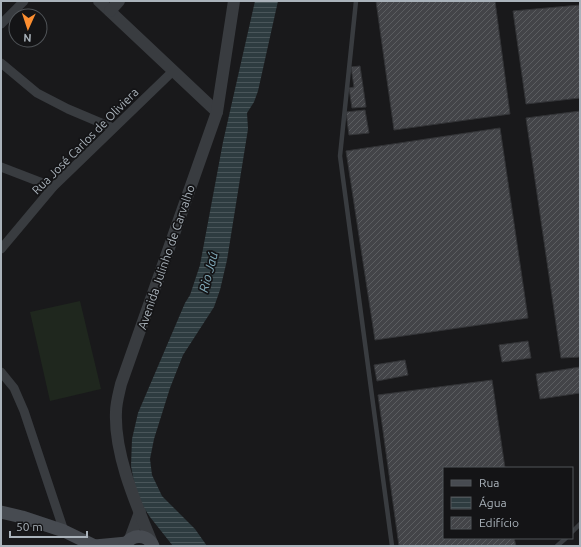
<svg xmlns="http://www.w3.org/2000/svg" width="581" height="547" viewBox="0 0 581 547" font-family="Ubuntu,sans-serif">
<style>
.garden{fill:#1f271e}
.water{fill:url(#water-rules)}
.building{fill:url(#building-hatch);stroke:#333437}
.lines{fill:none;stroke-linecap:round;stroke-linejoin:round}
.service{stroke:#393c40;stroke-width:4.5}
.minor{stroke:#393c40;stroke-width:9}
.tertiary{stroke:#393c40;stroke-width:12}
.secondary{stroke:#474b51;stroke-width:13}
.labels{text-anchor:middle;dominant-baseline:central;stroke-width:3.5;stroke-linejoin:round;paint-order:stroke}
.street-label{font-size:12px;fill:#aab3bb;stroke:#141416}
.water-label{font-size:13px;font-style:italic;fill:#80a9b8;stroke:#141416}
</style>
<defs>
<pattern id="water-rules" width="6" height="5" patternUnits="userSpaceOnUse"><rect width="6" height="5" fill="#2e3c40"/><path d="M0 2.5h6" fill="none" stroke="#4a565a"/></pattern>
<pattern id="building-hatch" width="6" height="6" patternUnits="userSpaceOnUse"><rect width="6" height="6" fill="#434448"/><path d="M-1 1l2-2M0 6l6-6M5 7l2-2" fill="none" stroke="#5b5d60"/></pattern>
</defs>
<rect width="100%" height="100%" fill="#19191b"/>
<!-- garden -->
<path class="garden" d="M 80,301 L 101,389 L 50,401 L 30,312 Z"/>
<!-- water -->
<path class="water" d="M 255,1 L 278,1 L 258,91 L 254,102 L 247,113 L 248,129 L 227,260 L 220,290 L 214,307 L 183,355 L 170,388 L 154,439 L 150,459 L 152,475 L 162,496 L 195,529 L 207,546 L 173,546 L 150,517 L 137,497 L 131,466 L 132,439 L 138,413 L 185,303 L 190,295 L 200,265 L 223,142 Z"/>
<!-- building -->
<g class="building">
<path d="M 376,1 L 495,1 L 510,114 L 394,130 Z"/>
<path d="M 580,5 L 580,98 L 526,104 L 513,11 Z"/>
<path d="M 360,66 L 366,107 L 352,108 L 349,88 L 354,87 L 351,67 Z"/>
<path d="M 365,110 L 369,133 L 349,135 L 346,112 Z"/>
<path d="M 580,111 L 580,357 L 561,358 L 526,118 Z"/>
<path d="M 500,128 L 528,318 L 375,340 L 346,151 Z"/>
<path d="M 528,341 L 531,358 L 502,362 L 499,345 Z"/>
<path d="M 405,360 L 408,375 L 377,381 L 374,365 Z"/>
<path d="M 580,367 L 580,393 L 540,399 L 536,374 Z"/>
<path d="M 492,380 L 505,468 L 444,468 L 444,538 L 514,538 L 516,546 L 399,546 L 378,395 Z"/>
</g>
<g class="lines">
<!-- service -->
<g class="service">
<path d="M 356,1 L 340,156 L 392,546"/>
<path d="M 572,532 L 580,524"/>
<path d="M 557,546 L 566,538"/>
</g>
<!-- minor -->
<g class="minor">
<path d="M 1,24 L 24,1"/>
<path d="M 1,63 L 37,93 L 68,109 L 113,128"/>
<path d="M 1,167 L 53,187"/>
<path d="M 1,249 L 53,187 L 173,71"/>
<path d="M 1,372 L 14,388 L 24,411 L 64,531"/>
</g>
<!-- tertiary -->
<g class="tertiary">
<path d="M 99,1 L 217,112"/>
<path d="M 110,11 L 119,1"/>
<path d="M 130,539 L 140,512"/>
<path d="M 152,543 C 136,504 114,454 116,412 C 116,403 119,393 121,384 L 217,112 L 234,1"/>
</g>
<!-- secondary -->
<g class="secondary">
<path d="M 1,512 L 22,517 L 64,531 L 95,546"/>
<path d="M 95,546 L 127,543"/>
<path d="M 125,546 C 131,533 148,534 153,546"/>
</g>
</g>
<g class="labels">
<!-- street labels -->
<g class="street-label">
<text transform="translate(85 141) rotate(-45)">Rua José Carlos de Oliviera</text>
<text transform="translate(166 257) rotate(-71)">Avenida Julinho de Carvalho</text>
</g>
<!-- water labels -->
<g class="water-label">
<text transform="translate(208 272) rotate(-75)">Rio Jaú</text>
</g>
</g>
<!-- border -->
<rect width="581" height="547" fill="none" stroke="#aab3bb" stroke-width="4"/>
<!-- legend -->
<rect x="443" y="467" width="130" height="72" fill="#141416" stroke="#505458"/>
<rect x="451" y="480" width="20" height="6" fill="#474b51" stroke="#505458"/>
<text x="479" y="487" font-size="12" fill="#aab3bb">Rua</text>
<rect x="451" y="497" width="20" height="12" fill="url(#water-rules)" stroke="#505458"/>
<text x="479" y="507" font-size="12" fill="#aab3bb">Água</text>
<rect x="451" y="517" width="20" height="12" fill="url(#building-hatch)" stroke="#505458"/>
<text x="479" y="527" font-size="12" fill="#aab3bb">Edifício</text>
<!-- north arrow -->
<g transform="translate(28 28) rotate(183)"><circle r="19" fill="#141416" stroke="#505458"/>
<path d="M0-3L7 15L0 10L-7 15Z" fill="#fc8e30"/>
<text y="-6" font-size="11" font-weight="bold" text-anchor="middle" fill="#aab3bb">N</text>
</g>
<!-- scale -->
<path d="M10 531v6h77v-6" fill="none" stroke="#aab3bb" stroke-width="2"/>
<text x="16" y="531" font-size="12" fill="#aab3bb" stroke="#141416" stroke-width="3" paint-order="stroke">50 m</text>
</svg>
